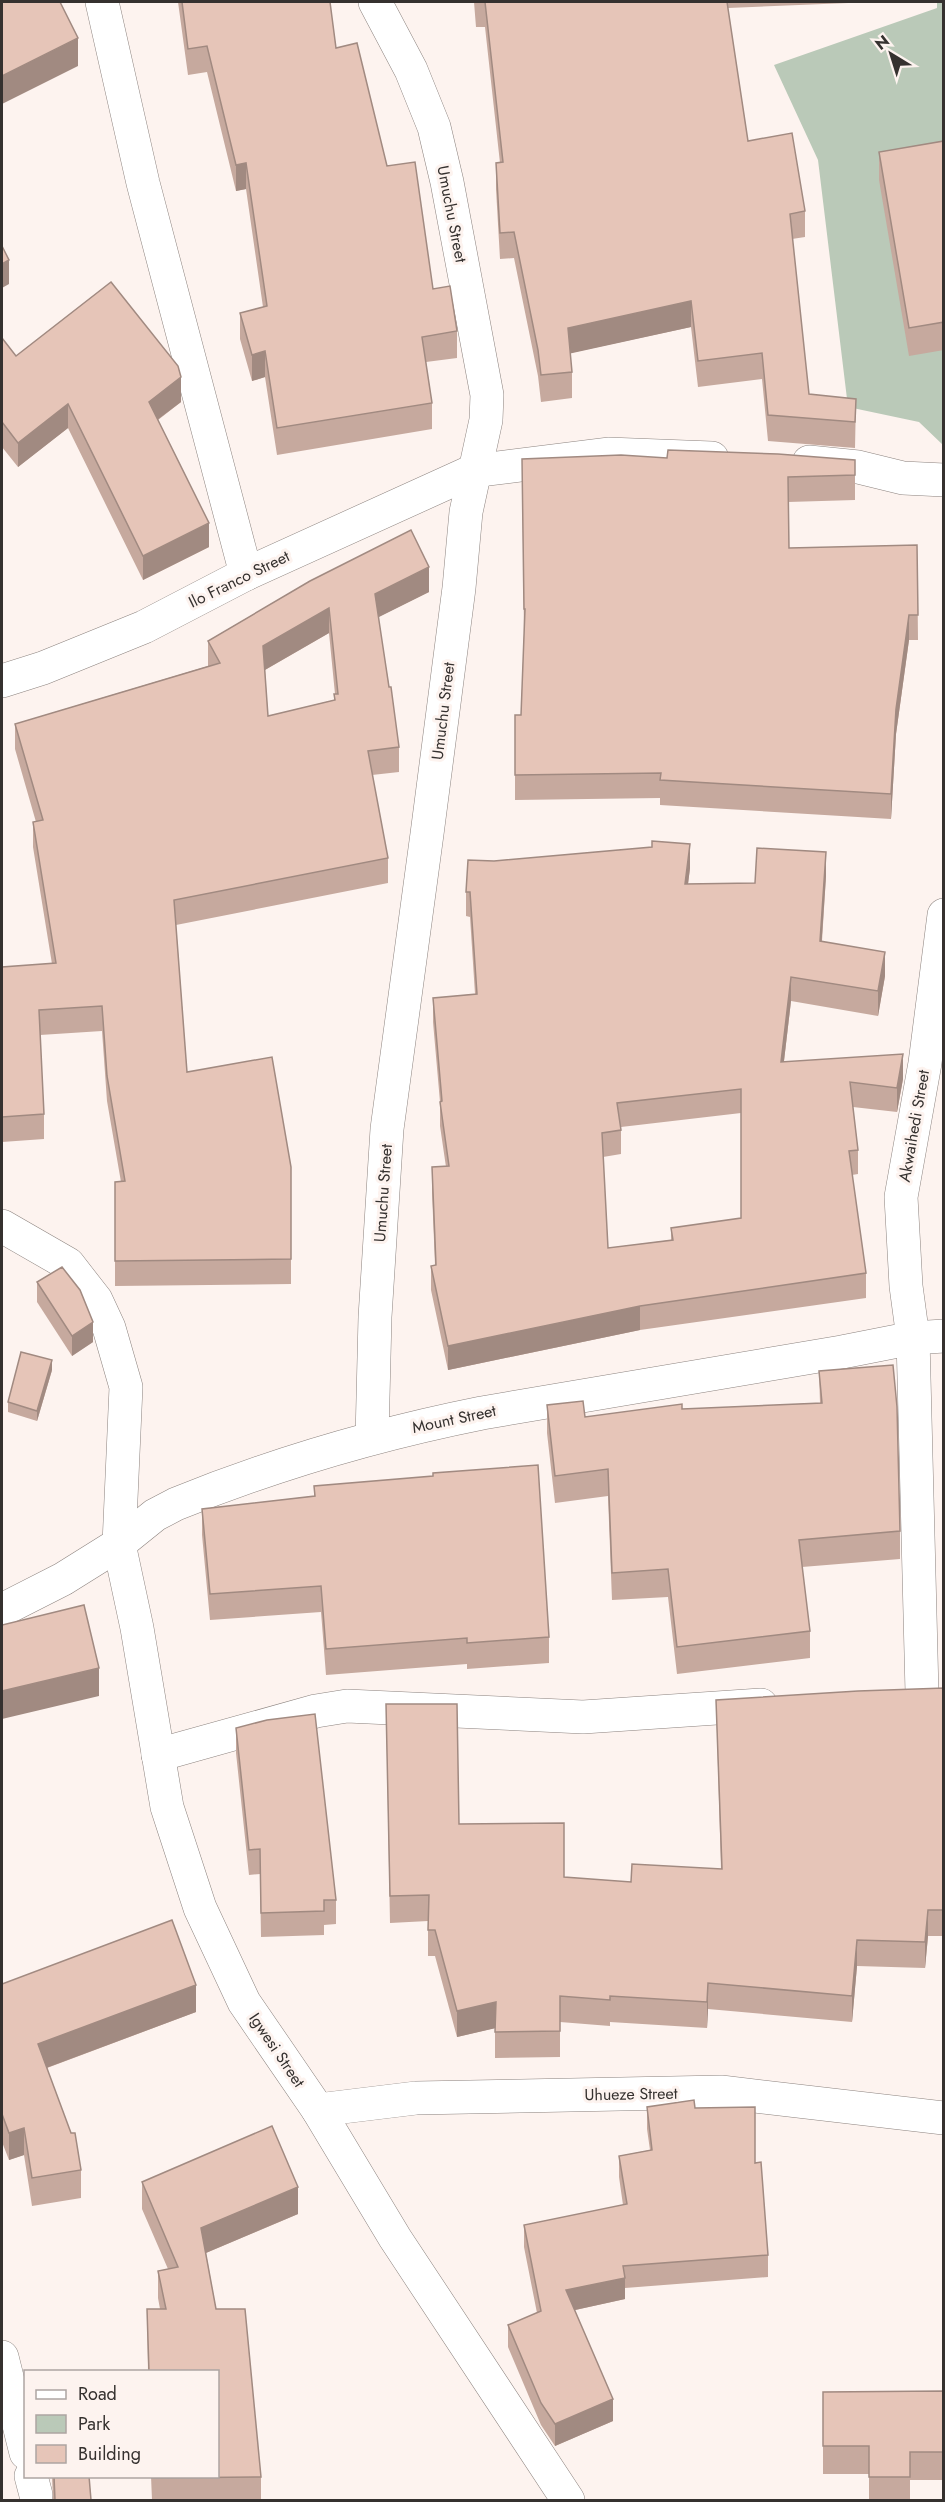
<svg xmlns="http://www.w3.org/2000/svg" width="945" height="2502" viewBox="0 0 945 2502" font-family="Jost,sans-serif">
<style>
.green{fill:#bac9b8}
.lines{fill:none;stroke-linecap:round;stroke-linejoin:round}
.minor-casing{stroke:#8c837f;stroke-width:34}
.minor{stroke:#fff;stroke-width:33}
.wall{fill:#c6a99e;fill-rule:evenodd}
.shaded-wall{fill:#a18a81}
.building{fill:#e6c5b8;stroke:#a18a81;stroke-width:1.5;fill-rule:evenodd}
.labels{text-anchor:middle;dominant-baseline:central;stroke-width:6;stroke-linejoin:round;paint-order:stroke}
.street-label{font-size:16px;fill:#35312f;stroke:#fdf3ef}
</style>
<rect width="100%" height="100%" fill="#fdf3ef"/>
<!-- green -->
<path class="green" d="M 937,2 L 943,2 L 943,445 L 919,422 L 848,407 L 818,160 L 774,65 L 937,8 Z"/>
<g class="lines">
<defs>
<g id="minor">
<path d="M 102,2 L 143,183 L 246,574"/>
<path d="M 809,462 L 858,467 L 903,478 L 944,480"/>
<path d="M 2,681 L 43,668 L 144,627 L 246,574 L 473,471 L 608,454 L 712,458"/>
<path d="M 2,1226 L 68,1264 L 96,1300 L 109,1328 L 126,1387 L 119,1544 L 137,1628 L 167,1807 L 200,1908 L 244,2002 L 318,2110 L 395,2238 L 568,2500"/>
<path d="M 372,1438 L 375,1317 L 387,1129 L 427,834 L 459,588 L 466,512 L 486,420 L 487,395 L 447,182 L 434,127 L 411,70 L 375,2"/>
<path d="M 2,1610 L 63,1579 L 119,1544 L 155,1515 L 176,1504 C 275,1464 377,1434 482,1413 L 842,1352 L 913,1338 L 944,1336"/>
<path d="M 922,1693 L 913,1338 L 906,1286 L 901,1197 L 925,1063 L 944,915"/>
<path d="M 158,1755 L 316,1711 L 347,1706 L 583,1717 L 761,1705"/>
<path d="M 318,2110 L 416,2098 L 721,2092 L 944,2118"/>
<path d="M 2,2357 L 26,2453"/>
<path d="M 31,2476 L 36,2495"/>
</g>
</defs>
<!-- minor casing -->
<use href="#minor" class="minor-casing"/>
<!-- minor -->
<use href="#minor" class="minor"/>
</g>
<!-- wall -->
<g class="wall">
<path d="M 178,2 L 330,2 L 336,48 L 387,166 L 433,289 L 457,331 L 457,358 L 426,362 L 432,403 L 432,429 L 277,455 L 265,377 L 252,381 L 240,339 L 240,313 L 263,307 L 246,189 L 236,191 L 207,72 L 188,75 Z"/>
<path d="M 474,2 L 873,2 L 728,8 L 748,141 L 805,211 L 805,237 L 792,239 L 809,394 L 856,399 L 855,448 L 768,441 L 762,379 L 698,387 L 691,327 L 570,353 L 572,372 L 572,398 L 541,402 L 538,376 L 514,258 L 500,259 L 496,189 L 496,163 L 500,163 L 485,27 L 476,27 Z"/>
<path d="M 944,141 L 944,350 L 909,356 L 879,180 L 879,152 Z"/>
<path d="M 2,338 L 16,356 L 181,402 L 158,420 L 209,547 L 143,580 L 68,428 L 18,467 L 2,447 Z"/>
<path d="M 667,458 L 855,460 L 855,500 L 788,502 L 789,548 L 917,545 L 918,640 L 909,640 L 896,734 L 891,819 L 660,805 L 660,798 L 515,800 L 515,715 L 521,715 L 524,634 L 522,459 Z"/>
<path d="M 310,581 L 429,592 L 378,617 L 399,747 L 399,772 L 372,775 L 388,858 L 388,883 L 176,925 L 187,1072 L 291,1167 L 291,1284 L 115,1286 L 115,1182 L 121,1182 L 107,1101 L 102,1031 L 40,1035 L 44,1114 L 44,1139 L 2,1142 L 2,967 L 52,964 L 33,847 L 33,822 L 36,822 L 15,749 L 15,724 L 208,666 L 208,641 ZM 329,633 L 335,694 L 334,694 L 334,700 L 268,716 L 265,670 Z"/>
<path d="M 690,868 L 688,884 L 755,883 L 826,876 L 822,941 L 885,976 L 878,1016 L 791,1001 L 784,1061 L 903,1079 L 897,1112 L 853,1107 L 858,1150 L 858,1174 L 852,1175 L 866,1273 L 866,1298 L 640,1330 L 448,1370 L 431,1290 L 431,1266 L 435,1265 L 432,1192 L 432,1167 L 446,1167 L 440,1126 L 440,1102 L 433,1022 L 433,998 L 475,994 L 470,917 L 466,916 L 466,892 ZM 741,1113 L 741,1218 L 671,1228 L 671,1240 L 608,1248 L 603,1157 L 621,1154 L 621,1127 Z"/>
<path d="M 37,1282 L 93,1342 L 72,1356 L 37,1302 Z"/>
<path d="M 52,1370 L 37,1421 L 8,1412 L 8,1402 Z"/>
<path d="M 819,1371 L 900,1531 L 900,1559 L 802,1567 L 810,1631 L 810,1658 L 677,1674 L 668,1597 L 612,1600 L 608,1496 L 555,1503 L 547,1433 L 547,1405 L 585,1417 L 682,1409 L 820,1403 Z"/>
<path d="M 314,1486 L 549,1637 L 549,1663 L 467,1669 L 467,1664 L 326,1675 L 321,1612 L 210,1620 L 202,1535 L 202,1509 L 314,1496 Z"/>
<path d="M 944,1688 L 944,1936 L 928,1936 L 925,1968 L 857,1966 L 852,2022 L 708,2009 L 707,2028 L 610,2022 L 610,2026 L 560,2022 L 560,2057 L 495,2058 L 495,2028 L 457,2037 L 435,1956 L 428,1956 L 428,1921 L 390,1923 L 386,1704 L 459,1824 L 564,1877 L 631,1882 L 721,1869 L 716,1700 Z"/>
<path d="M 236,1728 L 336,1900 L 336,1924 L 324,1925 L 324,1935 L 261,1937 L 260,1874 L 249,1875 L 236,1753 Z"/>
<path d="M 2,1984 L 196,2012 L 47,2068 L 81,2170 L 81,2198 L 32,2206 L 24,2155 L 9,2160 L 2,2142 Z"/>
<path d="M 647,2107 L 695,2108 L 755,2163 L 768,2255 L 768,2277 L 625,2288 L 625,2299 L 575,2310 L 613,2421 L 555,2446 L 541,2425 L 508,2347 L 508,2325 L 537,2313 L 524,2247 L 524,2225 L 623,2205 L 619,2177 L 619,2156 L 650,2150 L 647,2129 Z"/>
<path d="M 142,2182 L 298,2214 L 206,2253 L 216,2309 L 261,2477 L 261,2500 L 152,2500 L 151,2476 L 218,2476 L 218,2372 L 148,2372 L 147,2309 L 160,2309 L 158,2298 L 158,2271 L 168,2269 L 142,2209 Z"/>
<path d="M 944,2391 L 944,2480 L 910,2480 L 910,2500 L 869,2500 L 869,2474 L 823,2474 L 823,2392 Z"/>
<path d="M 52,2476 L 89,2476 L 91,2500 L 53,2500 Z"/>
</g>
<!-- shaded-wall -->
<g class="shaded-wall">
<path d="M 78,38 L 78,66 L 2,104 L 2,76 Z"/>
<path d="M 246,163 L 246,189 L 236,191 L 236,165 Z"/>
<path d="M 9,260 L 9,284 L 2,288 L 2,264 Z"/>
<path d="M 691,301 L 691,327 L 568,354 L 568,328 Z"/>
<path d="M 265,351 L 265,377 L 252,381 L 252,355 Z"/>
<path d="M 181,377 L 181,402 L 149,426 L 149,402 Z"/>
<path d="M 68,404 L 68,428 L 18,467 L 18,443 Z"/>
<path d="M 209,523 L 209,547 L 143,580 L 143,556 Z"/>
<path d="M 429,567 L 429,592 L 375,619 L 375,594 Z"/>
<path d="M 329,608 L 329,633 L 263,671 L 263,646 Z"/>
<path d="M 909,615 L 909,640 L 896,734 L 891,819 L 891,794 L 896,709 Z"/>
<path d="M 690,844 L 690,868 L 685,908 L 685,884 Z"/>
<path d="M 826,852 L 826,876 L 820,965 L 820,941 Z"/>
<path d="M 885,952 L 885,976 L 878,1016 L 878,991 Z"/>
<path d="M 791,977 L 791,1001 L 781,1086 L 781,1062 Z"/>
<path d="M 903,1054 L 903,1079 L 897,1112 L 897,1088 Z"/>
<path d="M 640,1306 L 640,1330 L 448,1370 L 448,1346 Z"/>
<path d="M 93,1322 L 93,1342 L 72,1356 L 72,1336 Z"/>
<path d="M 52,1360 L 52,1370 L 37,1421 L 37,1411 Z"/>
<path d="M 99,1668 L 99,1696 L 2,1719 L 2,1691 Z"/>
<path d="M 928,1910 L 928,1936 L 925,1968 L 925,1942 Z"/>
<path d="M 857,1940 L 857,1966 L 852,2022 L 852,1996 Z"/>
<path d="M 708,1983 L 708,2009 L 707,2028 L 707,2002 Z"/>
<path d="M 196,1985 L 196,2012 L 38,2071 L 38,2044 Z"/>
<path d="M 496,2002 L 496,2028 L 457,2037 L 457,2011 Z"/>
<path d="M 24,2128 L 24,2155 L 9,2160 L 9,2133 Z"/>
<path d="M 298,2187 L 298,2214 L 201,2255 L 201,2228 Z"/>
<path d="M 625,2278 L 625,2299 L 566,2312 L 566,2290 Z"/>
<path d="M 613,2399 L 613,2421 L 555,2446 L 555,2424 Z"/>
</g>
<!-- building -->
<g class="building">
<path d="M 2,2 L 60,2 L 78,38 L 2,76 Z"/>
<path d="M 182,2 L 330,2 L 336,48 L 357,43 L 387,166 L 415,162 L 433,289 L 450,286 L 457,331 L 422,337 L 432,403 L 277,428 L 265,351 L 252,355 L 240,313 L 267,306 L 246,163 L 236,165 L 207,46 L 188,49 Z"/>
<path d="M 485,2 L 727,2 L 748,141 L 792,133 L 805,211 L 790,214 L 809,394 L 856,399 L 855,422 L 768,415 L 762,353 L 698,361 L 691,301 L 568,328 L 572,372 L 541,375 L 538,350 L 514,232 L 500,233 L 496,163 L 503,162 Z"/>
<path d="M 944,141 L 944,322 L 909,328 L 879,152 Z"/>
<path d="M 2,246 L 9,260 L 2,264 Z"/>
<path d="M 111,282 L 178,366 L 181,377 L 149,402 L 209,523 L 143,556 L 68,404 L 18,443 L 2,422 L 2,338 L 16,356 Z"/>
<path d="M 668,450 L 778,454 L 855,460 L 855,475 L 788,477 L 789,548 L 917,545 L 918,615 L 909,615 L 896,709 L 891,794 L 660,780 L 661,773 L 515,775 L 515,715 L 521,715 L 525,609 L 524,609 L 522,459 L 621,455 L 667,458 Z"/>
<path d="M 411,530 L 429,567 L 375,594 L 389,687 L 391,687 L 399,747 L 368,751 L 388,858 L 174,900 L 187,1072 L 272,1057 L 291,1167 L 291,1259 L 115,1261 L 115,1182 L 125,1181 L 107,1076 L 102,1006 L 39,1010 L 44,1114 L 2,1117 L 2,967 L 56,963 L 33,822 L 43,820 L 15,724 L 220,663 L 208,641 L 310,581 ZM 329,608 L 338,694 L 334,694 L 335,700 L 268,716 L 263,646 Z"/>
<path d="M 652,841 L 690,844 L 685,884 L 755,883 L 757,848 L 826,852 L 820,941 L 885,952 L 878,991 L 791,977 L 781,1062 L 903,1054 L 897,1088 L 850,1082 L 858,1150 L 849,1151 L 866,1273 L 640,1306 L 448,1346 L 431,1266 L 436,1265 L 432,1167 L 449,1166 L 440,1102 L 442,1101 L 433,998 L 477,994 L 470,892 L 466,892 L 468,860 L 494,861 L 652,847 ZM 741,1089 L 741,1218 L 671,1228 L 673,1240 L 608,1248 L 602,1133 L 621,1130 L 617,1103 Z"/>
<path d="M 62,1267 L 80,1290 L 93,1322 L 72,1336 L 37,1282 Z"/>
<path d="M 21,1352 L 52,1360 L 37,1411 L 8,1402 Z"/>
<path d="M 893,1365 L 897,1407 L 900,1531 L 799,1540 L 810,1631 L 677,1647 L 668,1569 L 612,1573 L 608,1469 L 555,1476 L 547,1405 L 583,1401 L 585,1417 L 682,1404 L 682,1409 L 822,1403 L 819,1371 Z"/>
<path d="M 538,1465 L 549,1637 L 467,1643 L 467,1638 L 326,1649 L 321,1586 L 210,1594 L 202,1509 L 315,1496 L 314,1486 L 433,1476 L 433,1473 Z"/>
<path d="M 84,1605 L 99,1668 L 2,1691 L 2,1625 Z"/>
<path d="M 944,1688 L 944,1910 L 928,1910 L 925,1942 L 857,1940 L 852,1996 L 708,1983 L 707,2002 L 610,1996 L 610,2000 L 560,1996 L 560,2031 L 495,2032 L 496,2002 L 457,2011 L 435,1930 L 428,1930 L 429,1895 L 390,1896 L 386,1704 L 457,1704 L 459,1824 L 564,1823 L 564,1877 L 631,1882 L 632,1864 L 722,1869 L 716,1700 L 858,1691 Z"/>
<path d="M 315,1714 L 336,1900 L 324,1900 L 324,1911 L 261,1913 L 260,1849 L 249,1850 L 236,1728 L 267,1720 Z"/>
<path d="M 172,1920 L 196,1985 L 38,2044 L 71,2133 L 75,2133 L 81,2170 L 32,2178 L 24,2128 L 9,2133 L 2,2114 L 2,1984 Z"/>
<path d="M 694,2100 L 695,2108 L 755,2107 L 755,2163 L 761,2162 L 768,2255 L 623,2266 L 625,2278 L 566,2290 L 613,2399 L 555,2424 L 541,2403 L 508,2325 L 541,2311 L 524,2225 L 627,2204 L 619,2156 L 652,2150 L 647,2107 Z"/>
<path d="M 272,2126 L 298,2187 L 201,2228 L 216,2309 L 245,2309 L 261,2477 L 152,2478 L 152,2476 L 218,2476 L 218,2372 L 149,2372 L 147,2309 L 166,2309 L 158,2271 L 178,2267 L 142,2182 Z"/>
<path d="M 944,2391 L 944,2452 L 910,2452 L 910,2477 L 869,2477 L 869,2446 L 823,2446 L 823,2392 Z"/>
<path d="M 54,2476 L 89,2476 L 91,2500 L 55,2500 Z"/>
</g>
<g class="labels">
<!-- street labels -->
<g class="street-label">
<text transform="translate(452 214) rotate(79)">Umuchu Street</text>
<text transform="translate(239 579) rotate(-26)">Ilo Franco Street</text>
<text transform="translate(443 711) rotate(-83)">Umuchu Street</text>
<text transform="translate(914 1126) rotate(-80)">Akwaihedi Street</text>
<text transform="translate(383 1193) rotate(-86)">Umuchu Street</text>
<text transform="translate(454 1419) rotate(-12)">Mount Street</text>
<text transform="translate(277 2050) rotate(56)">Igwesi Street</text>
<text transform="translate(631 2094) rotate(-1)">Uhueze Street</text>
</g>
</g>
<!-- border -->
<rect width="945" height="2502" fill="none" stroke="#35312f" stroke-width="6"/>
<!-- legend -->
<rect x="24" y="2370" width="195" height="108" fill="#fdf3ef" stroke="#ada5a2" stroke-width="1.5"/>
<rect x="36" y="2390" width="30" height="9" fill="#ffffff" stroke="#ada5a2" stroke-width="1.5"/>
<text x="78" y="2400" font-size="18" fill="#35312f">Road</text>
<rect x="36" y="2415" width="30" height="18" fill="#bac9b8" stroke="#ada5a2" stroke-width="1.5"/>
<text x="78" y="2430" font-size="18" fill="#35312f">Park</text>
<rect x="36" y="2445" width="30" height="18" fill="#e6c5b8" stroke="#ada5a2" stroke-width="1.5"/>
<text x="78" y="2460" font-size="18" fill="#35312f">Building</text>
<!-- north arrow -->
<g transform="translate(891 54) rotate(322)" stroke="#fdf3ef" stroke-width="4.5" paint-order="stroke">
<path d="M0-4.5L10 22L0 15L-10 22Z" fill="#35312f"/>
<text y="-9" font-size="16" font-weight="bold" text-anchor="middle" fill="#35312f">N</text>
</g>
</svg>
